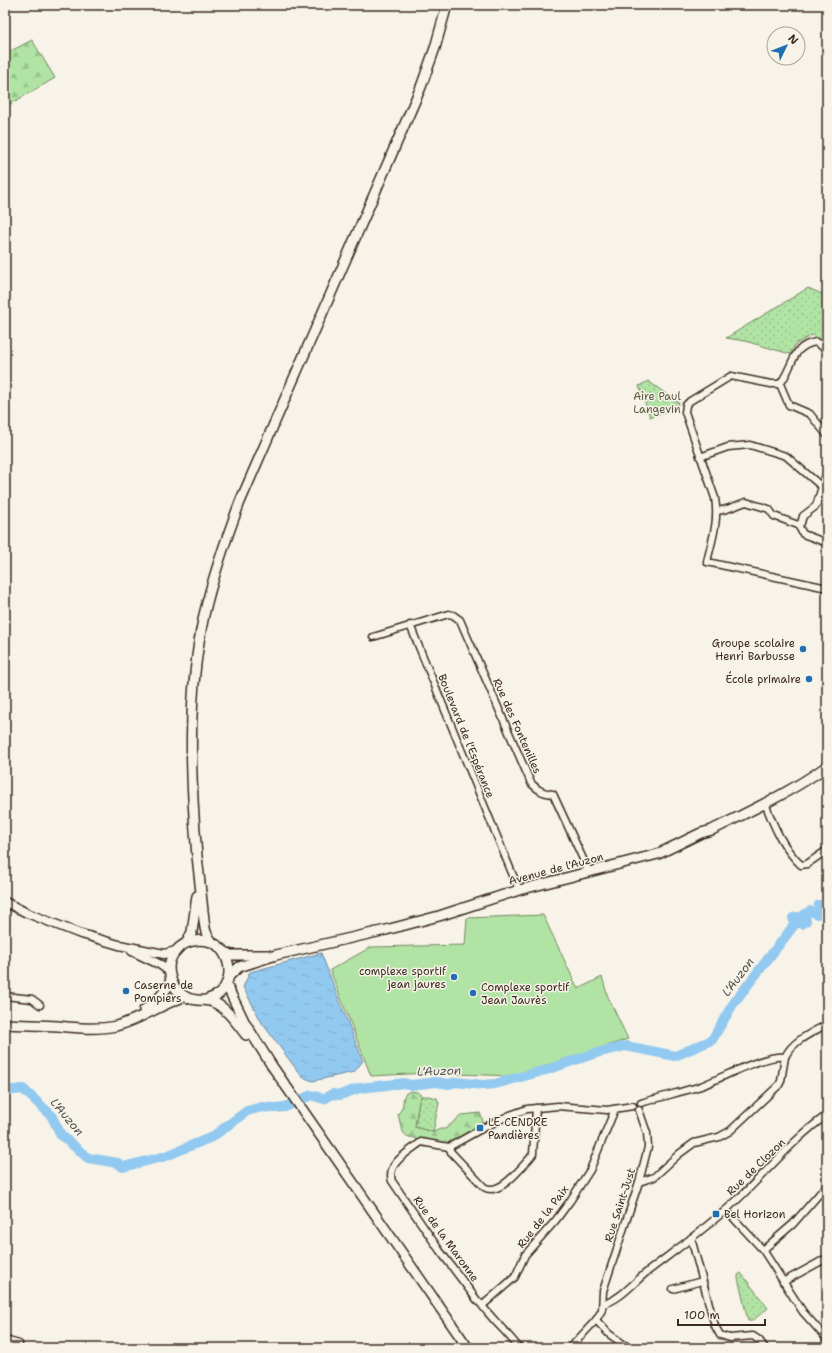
<svg xmlns="http://www.w3.org/2000/svg" width="832" height="1353" viewBox="0 0 832 1353" font-family="'Shantell Sans',sans-serif">
<style>
.forest{fill:url(#forest-firs);stroke:#768661}
.park{fill:url(#park-dots);stroke:#768661}
.pitch{fill:#b0e3a4;stroke:#768661}
.water{fill:url(#water-ripples);stroke:#6f899c}
.lines{fill:none;stroke-linecap:round;stroke-linejoin:round}
.river{stroke:#92c9f0;stroke-width:10}
.minor-casing{stroke:#3b2a1e;stroke-width:9}
.tertiary-casing{stroke:#3b2a1e;stroke-width:11}
.secondary-casing{stroke:#3b2a1e;stroke-width:12}
.minor{stroke:#f7f3e8;stroke-width:6}
.tertiary{stroke:#f7f3e8;stroke-width:8}
.secondary{stroke:#f7f3e8;stroke-width:9}
.poi-dot{fill:#1f6fb2;stroke:#f7f3e8;stroke-width:1.5}
.labels{text-anchor:middle;dominant-baseline:central;stroke-width:3;stroke-linejoin:round;paint-order:stroke}
.park-label{font-size:11px;fill:#585840;stroke:#f7f3e8}
.poi-label{font-size:11px;fill:#3b2a1e;stroke:#f7f3e8;text-anchor:start}
.street-label{font-size:11px;fill:#3b2a1e;stroke:#f7f3e8}
.water-label{font-size:12px;font-style:italic;fill:#515252;stroke:#f7f3e8}
</style>
<defs>
<pattern id="forest-firs" width="22" height="20" patternUnits="userSpaceOnUse"><rect width="22" height="20" fill="#b0e3a4"/><path d="M5 1l3.5 6h-7zM16 11l3.5 6h-7z" fill="#98c38d"/></pattern>
<pattern id="park-dots" width="8" height="8" patternUnits="userSpaceOnUse"><rect width="8" height="8" fill="#b0e3a4"/><path d="M2 2h.1M6 6h.1" fill="none" stroke="#98c38d" stroke-width="1.8" stroke-linecap="round"/></pattern>
<pattern id="water-ripples" width="26" height="14" patternUnits="userSpaceOnUse"><rect width="26" height="14" fill="#92c9f0"/><path d="M2 4q2-2 4 0t4 0M15 11q2-2 4 0t4 0" fill="none" stroke="#7fadcd"/></pattern>
</defs>
<rect width="100%" height="100%" fill="#f7f3e8"/>
<filter id="ink" filterUnits="userSpaceOnUse"><feTurbulence type="fractalNoise" baseFrequency=".025" numOctaves="2"/><feDisplacementMap in="SourceGraphic" scale="8" xChannelSelector="R" yChannelSelector="G"/><feConvolveMatrix kernelMatrix="1 2 1 2 8 2 1 2 1" color-interpolation-filters="sRGB"/></filter>
<g filter="url(#ink)">
<!-- forest -->
<g class="forest">
<path d="M 32,40 L 55,78 L 7,106 L 5,105 L 5,54 Z"/>
<path d="M 410,1091 L 417,1092 L 422,1096 L 419,1101 L 415,1127 L 433,1132 L 440,1129 L 445,1129 L 462,1115 L 480,1113 L 483,1121 L 479,1128 L 449,1143 L 418,1140 C 414,1137 413,1138 409,1137 C 401,1135 400,1121 398,1114 C 406,1104 401,1102 405,1094 Z"/>
</g>
<!-- park -->
<g class="park">
<path d="M 808,288 L 827,296 L 827,346 L 812,335 L 796,344 L 790,354 L 745,341 L 726,338 Z"/>
<path d="M 648,381 L 679,403 L 677,408 L 650,417 L 639,386 Z"/>
<path d="M 422,1096 L 428,1096 L 437,1098 L 439,1103 L 433,1132 L 415,1127 L 419,1101 Z"/>
<path d="M 741,1273 L 768,1308 L 752,1321 L 748,1321 L 738,1278 L 738,1275 Z"/>
</g>
<!-- pitch -->
<path class="pitch" d="M 543,915 L 578,989 L 602,977 L 608,997 L 628,1039 L 515,1076 L 428,1073 L 371,1076 L 330,970 L 371,947 L 465,945 L 467,918 Z"/>
<!-- water -->
<path class="water" d="M 321,953 L 363,1061 L 354,1072 L 313,1081 L 302,1077 L 262,1023 L 243,987 L 250,972 Z"/>
<g class="lines">
<!-- river -->
<path class="river" d="M 5,1091 L 23,1089 L 51,1115 L 61,1135 L 88,1158 L 118,1163 L 123,1167 L 166,1156 L 212,1137 L 247,1111 L 262,1107 L 275,1108 L 285,1107 L 311,1095 L 324,1099 L 332,1094 L 340,1095 L 360,1088 L 404,1083 L 412,1085 L 436,1082 L 449,1084 L 456,1082 L 483,1085 L 495,1084 L 546,1070 L 596,1053 L 626,1046 L 675,1056 L 712,1040 L 733,1004 L 795,924 L 793,918 L 798,917 L 802,924 L 806,921 L 804,915 L 810,911 L 817,914 L 819,905 L 827,907"/>
<defs>
<g id="minor">
<path d="M 827,350 L 816,342 C 791,346 794,366 780,384 L 771,384 L 731,376 L 690,401 L 686,405 L 685,412 L 715,498 C 719,522 712,539 707,562 L 827,588"/>
<path d="M 780,384 L 789,405 L 810,414 L 827,435"/>
<path d="M 700,457 L 728,447 L 750,445 L 786,456 L 821,486 L 827,496"/>
<path d="M 717,511 L 727,509 L 746,502 L 769,509 L 774,516 L 798,525 L 803,534 L 827,543"/>
<path d="M 798,525 L 801,523 L 803,516 L 816,506 L 827,471"/>
<path d="M 410,625 L 519,890"/>
<path d="M 373,637 L 449,614 L 453,615 L 460,620 L 531,783 C 538,790 542,793 553,794 L 589,872"/>
<path d="M 765,803 C 774,827 783,848 801,865 L 807,864 L 827,850"/>
<path d="M 5,996 L 32,999 L 40,1005"/>
<path d="M 641,1103 C 661,1097 681,1092 701,1086 C 722,1078 765,1054 785,1057 C 793,1040 812,1033 827,1024"/>
<path d="M 449,1147 L 451,1152 L 484,1187 C 499,1197 521,1168 530,1158 L 533,1154 L 536,1108"/>
<path d="M 639,1182 L 654,1177 L 679,1154 L 694,1143 L 719,1137 L 730,1131 L 779,1085 L 781,1081 L 785,1057"/>
<path d="M 726,1210 L 763,1250 L 803,1312 L 827,1339"/>
<path d="M 691,1238 L 715,1326 L 720,1335 L 730,1338 L 753,1336 L 759,1340 L 765,1348"/>
<path d="M 763,1250 L 793,1224 L 827,1185"/>
<path d="M 783,1282 L 827,1258"/>
<path d="M 673,1289 L 702,1281"/>
<path d="M 603,1304 C 620,1300 633,1283 647,1272 C 677,1249 709,1226 737,1200 C 767,1172 793,1139 827,1115"/>
<path d="M 483,1305 L 515,1277 L 525,1255 L 556,1220 L 570,1201 L 590,1170 L 615,1109"/>
<path d="M 596,1320 L 609,1334 L 629,1348"/>
<path d="M 5,1340 L 19,1344"/>
<path d="M 519,1348 C 510,1336 499,1326 489,1314 C 484,1309 482,1304 477,1300 L 440,1251 L 392,1181 C 386,1163 409,1152 421,1142 L 449,1147 L 485,1127 L 510,1115 L 527,1109 L 558,1106 L 607,1110 L 633,1106"/>
<path d="M 570,1348 L 596,1320 L 602,1310 L 603,1291 L 639,1182 L 648,1147 L 647,1133 L 639,1110"/>
</g>
<g id="tertiary">
<path d="M 5,902 L 27,913 L 78,933 L 119,945 L 164,954 L 176,951"/>
<path d="M 132,951 L 161,965 L 169,971"/>
</g>
<g id="secondary">
<path d="M 187,942 L 192,932 L 197,896"/>
<path d="M 212,942 C 210,939 207,935 206,932 C 204,926 204,917 203,911 C 201,893 199,875 197,856 C 190,776 187,695 204,615 C 213,576 226,539 240,502 L 421,87 L 435,48 L 447,5"/>
<path d="M 221,949 L 230,955 L 268,955"/>
<path d="M 229,976 L 239,967 L 276,955 L 386,930 L 439,916 L 519,890 L 658,854 L 701,833 L 712,830 C 752,810 791,792 827,766"/>
<path d="M 226,984 L 245,1023 L 272,1066 L 468,1348"/>
<path d="M 208,999 C 211,998 216,996 219,994 C 232,983 232,962 221,949 C 210,936 186,938 175,952 C 170,958 168,967 170,975 C 172,988 183,999 197,1000 C 206,1001 208,999 217,1004 C 229,1011 238,1025 246,1035"/>
<path d="M 144,1010 C 156,1001 165,994 171,980"/>
<path d="M 5,1024 C 23,1025 40,1025 58,1026 C 77,1028 97,1030 116,1026 C 140,1020 161,1004 184,997"/>
</g>
</defs>
<!-- minor casing -->
<use href="#minor" class="minor-casing"/>
<!-- tertiary casing -->
<use href="#tertiary" class="tertiary-casing"/>
<!-- secondary casing -->
<use href="#secondary" class="secondary-casing"/>
<!-- minor -->
<use href="#minor" class="minor"/>
<!-- tertiary -->
<use href="#tertiary" class="tertiary"/>
<!-- secondary -->
<use href="#secondary" class="secondary"/>
</g>
</g>
<!-- markers -->
<g class="poi-dot">
<circle cx="803" cy="649" r="4"/>
<circle cx="809" cy="679" r="4"/>
<circle cx="454" cy="977" r="4"/>
<circle cx="126" cy="991" r="4"/>
<circle cx="473" cy="993" r="4"/>
<rect x="476" y="1124" width="8" height="8" rx="2"/>
<rect x="712" y="1210" width="8" height="8" rx="2"/>
</g>
<g class="labels">
<!-- park labels -->
<g class="park-label">
<text x="657" y="396">Aire Paul<tspan x="657" dy="13">Langevin</tspan></text>
</g>
<!-- poi labels -->
<g class="poi-label">
<text x="795" y="643" text-anchor="end">Groupe scolaire<tspan x="795" dy="13">Henri Barbusse</tspan></text>
<text x="801" y="679" text-anchor="end">École primaire</text>
<text x="446" y="971" text-anchor="end">complexe sportif<tspan x="446" dy="13">jean jaures</tspan></text>
<text x="134" y="985">Caserne de<tspan x="134" dy="13">Pompiers</tspan></text>
<text x="481" y="987">Complexe sportif<tspan x="481" dy="13">Jean Jaurès</tspan></text>
<text x="488" y="1122">LE CENDRE<tspan x="488" dy="13">Pandières</tspan></text>
<text x="724" y="1214">Bel Horizon</text>
</g>
<!-- street labels -->
<g class="street-label">
<text transform="translate(517 726) rotate(66)">Rue des Fontenilles</text>
<text transform="translate(466 736) rotate(68)">Boulevard de l'Espérance</text>
<text transform="translate(556 869) rotate(-15)">Avenue de l'Auzon</text>
<text transform="translate(756 1167) rotate(-44)">Rue de Clozon</text>
<text transform="translate(620 1205) rotate(-72)">Rue Saint-Just</text>
<text transform="translate(543 1217) rotate(-52)">Rue de la Paix</text>
<text transform="translate(446 1239) rotate(54)">Rue de la Maronne</text>
</g>
<!-- water labels -->
<g class="water-label">
<text transform="translate(738 977) rotate(-53)">L'Auzon</text>
<text transform="translate(439 1071) rotate(-2)">L'Auzon</text>
<text transform="translate(67 1117) rotate(50)">L'Auzon</text>
</g>
</g>
<!-- margin -->
<rect width="832" height="1353" fill="none" stroke="#f7f3e8" stroke-width="20"/>
<rect x="10" y="10" width="812" height="1333" fill="none" stroke="#3b2a1e" stroke-width="1.5" filter="url(#ink)"/>
<!-- north arrow -->
<g transform="translate(786 46) rotate(47)"><circle r="19" fill="#f7f3e8" stroke="#aca397"/>
<path d="M0-3L7 15L0 10L-7 15Z" fill="#1f6fb2"/>
<text y="-6" font-size="11" font-weight="bold" text-anchor="middle" fill="#3b2a1e">N</text>
</g>
<!-- scale -->
<path d="M678 1319v6h87v-6" fill="none" stroke="#3b2a1e" stroke-width="2"/>
<text x="684" y="1319" font-size="12" fill="#3b2a1e" stroke="#f7f3e8" stroke-width="3" paint-order="stroke">100 m</text>
</svg>
